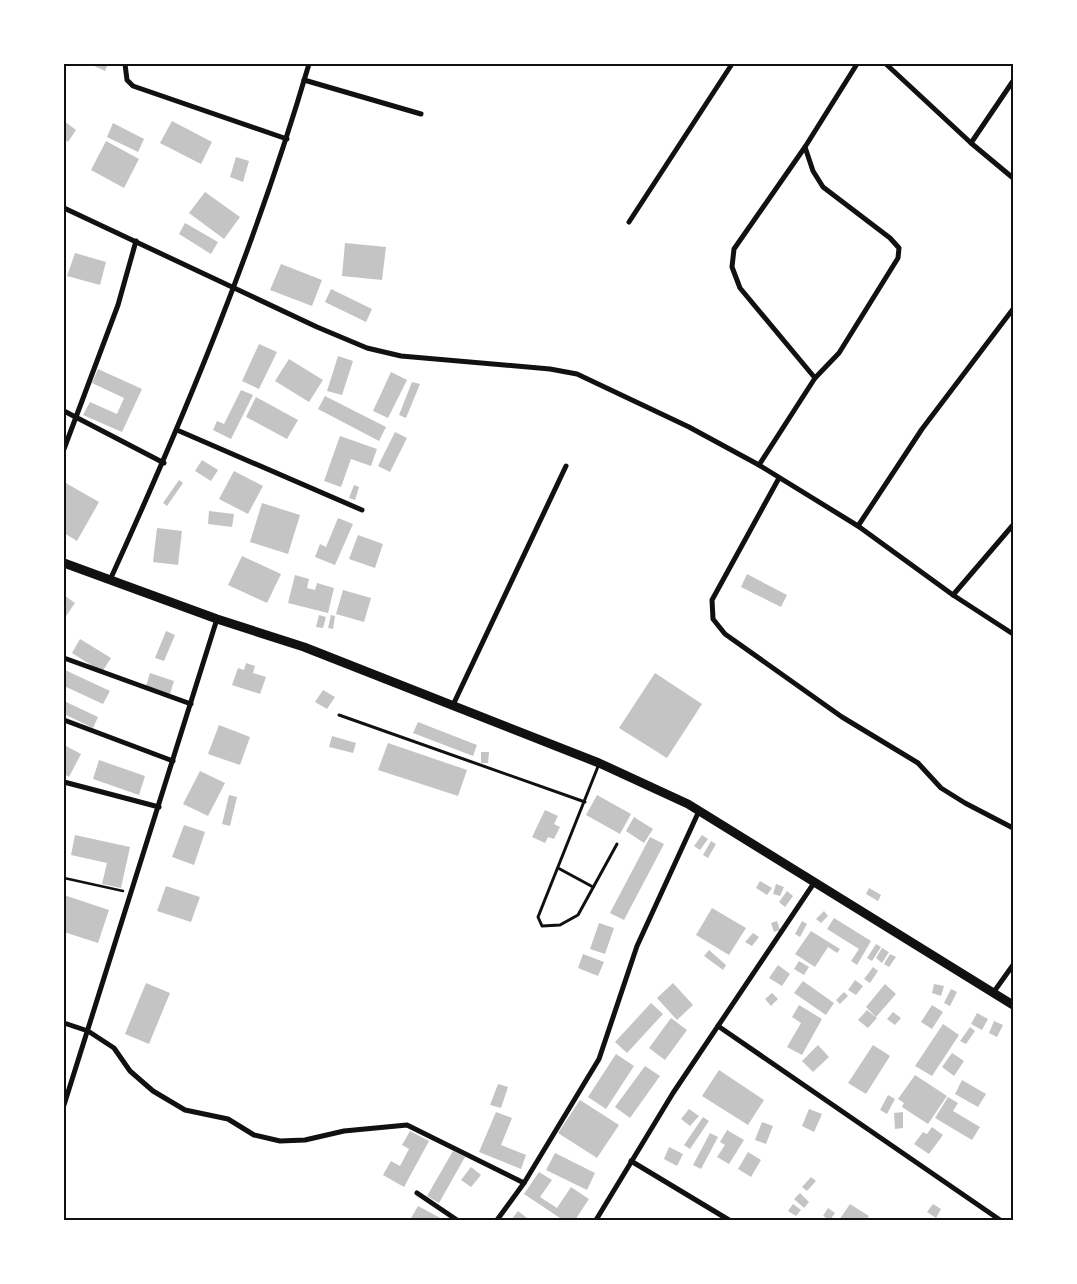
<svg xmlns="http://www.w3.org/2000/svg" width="1077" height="1284" viewBox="0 0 1077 1284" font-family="'Archivo Narrow',sans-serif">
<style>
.building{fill:#c4c4c4}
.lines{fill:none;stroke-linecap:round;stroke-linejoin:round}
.path{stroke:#111;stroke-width:2.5}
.service{stroke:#111;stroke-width:3}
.minor{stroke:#111;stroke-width:5}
.tertiary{stroke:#111;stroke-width:9}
.neatline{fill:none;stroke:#111;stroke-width:2}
</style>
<rect width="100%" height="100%" fill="#fff"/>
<!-- building -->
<g class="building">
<path d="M 90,64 L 108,64 L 105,71 Z"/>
<path d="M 64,121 L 76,130 L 68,142 L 64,139 Z"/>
<path d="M 172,121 L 212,142 L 201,164 L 160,143 Z"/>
<path d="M 113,123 L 144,139 L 138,152 L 107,137 Z"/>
<path d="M 106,141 L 139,159 L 124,188 L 91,170 Z"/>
<path d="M 236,157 L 249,161 L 243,182 L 230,177 Z"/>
<path d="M 205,192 L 240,217 L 224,239 L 189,213 Z"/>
<path d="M 185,223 L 218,242 L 211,254 L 179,234 Z"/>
<path d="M 345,243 L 386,247 L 382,280 L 342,276 Z"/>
<path d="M 75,253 L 106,262 L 100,285 L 67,276 Z"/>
<path d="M 281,264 L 322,280 L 312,306 L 270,290 Z"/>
<path d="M 331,289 L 372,309 L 366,322 L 325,302 Z"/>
<path d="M 259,344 L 277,352 L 259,389 L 242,381 Z"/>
<path d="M 338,356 L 353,361 L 342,395 L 327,391 Z"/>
<path d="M 289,359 L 323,380 L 309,402 L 275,381 Z"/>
<path d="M 98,369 L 142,389 L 122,432 L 83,415 L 90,402 L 117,414 L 124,398 L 92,383 Z"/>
<path d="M 391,372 L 407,380 L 388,418 L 373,411 Z"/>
<path d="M 412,382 L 420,384 L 406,418 L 399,415 Z"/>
<path d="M 241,390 L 253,395 L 231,439 L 213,430 L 217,421 L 224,424 Z"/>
<path d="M 325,396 L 386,427 L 379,441 L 318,409 Z"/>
<path d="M 256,397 L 298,420 L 287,439 L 246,417 Z"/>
<path d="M 395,432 L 407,438 L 390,472 L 378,466 Z"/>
<path d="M 340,436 L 377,449 L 371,466 L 351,459 L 341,487 L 324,481 Z"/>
<path d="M 202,460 L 218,470 L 211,481 L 195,471 Z"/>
<path d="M 234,471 L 263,486 L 248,514 L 219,499 Z"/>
<path d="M 179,480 L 183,483 L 167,506 L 163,503 Z"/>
<path d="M 64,482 L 99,502 L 77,541 L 64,533 Z"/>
<path d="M 354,485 L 359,487 L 355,500 L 349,498 Z"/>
<path d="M 262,503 L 300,515 L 288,554 L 250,542 Z"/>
<path d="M 209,511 L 234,514 L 232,527 L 208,524 Z"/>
<path d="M 338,518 L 353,524 L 335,565 L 315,557 L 320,544 L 326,547 Z"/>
<path d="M 157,528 L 182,531 L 178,565 L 153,562 Z"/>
<path d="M 358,535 L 383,544 L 375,568 L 349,559 Z"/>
<path d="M 242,556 L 281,574 L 267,603 L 228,585 Z"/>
<path d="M 747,574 L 787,595 L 781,607 L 741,587 Z"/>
<path d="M 295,575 L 309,579 L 307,588 L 315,590 L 317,583 L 334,588 L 328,613 L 288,603 Z"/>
<path d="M 343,590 L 371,598 L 364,622 L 336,614 Z"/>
<path d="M 64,595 L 75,603 L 64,619 Z"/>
<path d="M 319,615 L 326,617 L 323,628 L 316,627 Z"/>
<path d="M 331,615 L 335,616 L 333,629 L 328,628 Z"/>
<path d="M 166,631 L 175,635 L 164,661 L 155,658 Z"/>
<path d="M 80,639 L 111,658 L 102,672 L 72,653 Z"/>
<path d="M 246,663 L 255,666 L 253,673 L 266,677 L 260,694 L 232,685 L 238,668 L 244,670 Z"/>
<path d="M 65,670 L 110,691 L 103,704 L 64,686 Z"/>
<path d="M 150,673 L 174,681 L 170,694 L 146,686 Z"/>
<path d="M 655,673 L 702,704 L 667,758 L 619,728 Z"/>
<path d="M 323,690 L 335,697 L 327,709 L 315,702 Z"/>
<path d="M 64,701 L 98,717 L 93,728 L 64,714 Z"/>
<path d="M 418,722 L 477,745 L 473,756 L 413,733 Z"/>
<path d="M 219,725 L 250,737 L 240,765 L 208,754 Z"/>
<path d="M 332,736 L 356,743 L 353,753 L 329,747 Z"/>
<path d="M 388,743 L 467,770 L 458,796 L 378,770 Z"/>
<path d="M 64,745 L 81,754 L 69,777 L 64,774 Z"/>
<path d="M 481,752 L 489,752 L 488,763 L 481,763 Z"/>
<path d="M 99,760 L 145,776 L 139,795 L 93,779 Z"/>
<path d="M 200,771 L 225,783 L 208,816 L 183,804 Z"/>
<path d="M 229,795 L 237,797 L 230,826 L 222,824 Z"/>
<path d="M 597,795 L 631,814 L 620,834 L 586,815 Z"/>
<path d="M 545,810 L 558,816 L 554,824 L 560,827 L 554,839 L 548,837 L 545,843 L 532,837 Z"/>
<path d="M 634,817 L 653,829 L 644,843 L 626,831 Z"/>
<path d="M 184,825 L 205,832 L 194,865 L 172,857 Z"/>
<path d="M 75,835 L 130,847 L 121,888 L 102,884 L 107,863 L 71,855 Z"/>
<path d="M 702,835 L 708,839 L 700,850 L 694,846 Z"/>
<path d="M 650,837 L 664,844 L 624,920 L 610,913 Z"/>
<path d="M 711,841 L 716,844 L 708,858 L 703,855 Z"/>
<path d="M 760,881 L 772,888 L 767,895 L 756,888 Z"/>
<path d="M 776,884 L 784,887 L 780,896 L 773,894 Z"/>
<path d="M 166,886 L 200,897 L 191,922 L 157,911 Z"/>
<path d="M 869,888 L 881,895 L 878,901 L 866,894 Z"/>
<path d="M 787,891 L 793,896 L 785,907 L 779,902 Z"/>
<path d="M 64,895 L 109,910 L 98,943 L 64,932 Z"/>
<path d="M 712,908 L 746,928 L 729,955 L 696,935 Z"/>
<path d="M 824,911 L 828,916 L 821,923 L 816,919 Z"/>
<path d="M 834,918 L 871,941 L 857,965 L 851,961 L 859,949 L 827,929 Z"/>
<path d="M 777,921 L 780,930 L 774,932 L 771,923 Z"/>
<path d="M 802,921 L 807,924 L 800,937 L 795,934 Z"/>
<path d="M 599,923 L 614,928 L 605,954 L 590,949 Z"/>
<path d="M 811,931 L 840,949 L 837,953 L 828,947 L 815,967 L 795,954 Z"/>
<path d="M 753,933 L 759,937 L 752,946 L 745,942 Z"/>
<path d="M 876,944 L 881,947 L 872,961 L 867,958 Z"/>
<path d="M 882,948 L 889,952 L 882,963 L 876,958 Z"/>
<path d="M 709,950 L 726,965 L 723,970 L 704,956 Z"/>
<path d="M 583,954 L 604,962 L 598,976 L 578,968 Z"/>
<path d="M 890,954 L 896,957 L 889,967 L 884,964 Z"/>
<path d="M 799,961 L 809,967 L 804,975 L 794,969 Z"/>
<path d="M 778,965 L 790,974 L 782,986 L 769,978 Z"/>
<path d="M 873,967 L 878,971 L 870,983 L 864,979 Z"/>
<path d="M 855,980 L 863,986 L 856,995 L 848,990 Z"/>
<path d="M 803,981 L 834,1003 L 826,1015 L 794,993 Z"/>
<path d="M 146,983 L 170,993 L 149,1044 L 125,1034 Z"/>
<path d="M 673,983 L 693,1005 L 677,1020 L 657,998 Z"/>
<path d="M 885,984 L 896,994 L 876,1017 L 866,1007 Z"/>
<path d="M 934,984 L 944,986 L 941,996 L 932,993 Z"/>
<path d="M 951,989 L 957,992 L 950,1006 L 944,1003 Z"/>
<path d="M 844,992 L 848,996 L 840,1004 L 836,1000 Z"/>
<path d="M 772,993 L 778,999 L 771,1006 L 765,999 Z"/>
<path d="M 651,1003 L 663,1014 L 627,1053 L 615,1042 Z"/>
<path d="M 799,1005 L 822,1019 L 802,1055 L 787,1047 L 801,1023 L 792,1017 Z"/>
<path d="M 932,1005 L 943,1012 L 932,1029 L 921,1022 Z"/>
<path d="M 867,1010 L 877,1018 L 868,1028 L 858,1020 Z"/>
<path d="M 893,1012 L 901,1018 L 895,1025 L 887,1019 Z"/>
<path d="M 977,1013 L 988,1019 L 982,1030 L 971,1024 Z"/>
<path d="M 671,1018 L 687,1030 L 665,1060 L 649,1048 Z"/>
<path d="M 994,1021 L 1003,1025 L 997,1037 L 989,1033 Z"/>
<path d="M 943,1024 L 959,1035 L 932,1076 L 915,1066 Z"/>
<path d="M 970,1027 L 975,1031 L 966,1044 L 960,1041 Z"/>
<path d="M 818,1045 L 829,1057 L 813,1072 L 802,1061 Z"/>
<path d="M 873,1045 L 890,1056 L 866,1094 L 848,1083 Z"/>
<path d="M 952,1053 L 964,1061 L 954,1076 L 942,1067 Z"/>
<path d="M 616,1054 L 634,1066 L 606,1109 L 588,1097 Z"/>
<path d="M 645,1066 L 660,1076 L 630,1118 L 615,1107 Z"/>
<path d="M 719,1070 L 764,1100 L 748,1125 L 702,1096 Z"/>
<path d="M 915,1075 L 947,1096 L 928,1124 L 902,1107 L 904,1103 L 898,1099 Z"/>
<path d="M 962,1080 L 986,1094 L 978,1107 L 955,1094 Z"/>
<path d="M 498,1084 L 508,1087 L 501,1108 L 490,1105 Z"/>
<path d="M 888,1095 L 895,1099 L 887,1114 L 880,1110 Z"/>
<path d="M 948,1097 L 958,1103 L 953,1111 L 980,1127 L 972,1140 L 935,1118 Z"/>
<path d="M 580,1100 L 619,1125 L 597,1158 L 558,1133 Z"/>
<path d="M 689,1109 L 699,1116 L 690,1126 L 681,1119 Z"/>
<path d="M 809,1109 L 822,1114 L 814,1132 L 802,1126 Z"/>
<path d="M 496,1112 L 512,1118 L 501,1145 L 526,1155 L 521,1169 L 479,1152 Z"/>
<path d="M 903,1112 L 903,1128 L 895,1129 L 894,1113 Z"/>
<path d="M 703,1117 L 709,1121 L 690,1149 L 684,1145 Z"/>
<path d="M 762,1122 L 773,1126 L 766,1144 L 755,1140 Z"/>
<path d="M 932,1127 L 943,1135 L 929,1154 L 914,1144 L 923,1132 L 927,1134 Z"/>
<path d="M 727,1130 L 744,1140 L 729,1164 L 717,1157 L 725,1145 L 720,1142 Z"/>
<path d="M 410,1131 L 429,1141 L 404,1187 L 383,1175 L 391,1161 L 400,1166 L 409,1149 L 402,1145 Z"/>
<path d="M 710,1133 L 718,1137 L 701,1169 L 693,1165 Z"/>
<path d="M 669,1147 L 683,1154 L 677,1166 L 664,1159 Z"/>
<path d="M 453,1151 L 465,1157 L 439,1203 L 427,1196 Z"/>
<path d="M 748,1152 L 761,1160 L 751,1177 L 738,1169 Z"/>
<path d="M 555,1153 L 595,1173 L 587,1190 L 546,1170 Z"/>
<path d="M 471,1167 L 481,1175 L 471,1187 L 461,1180 Z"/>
<path d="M 539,1172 L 552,1180 L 540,1197 L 557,1208 L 571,1187 L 589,1199 L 575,1220 L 563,1220 L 524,1194 Z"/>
<path d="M 811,1177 L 816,1181 L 807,1191 L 802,1187 Z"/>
<path d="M 800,1193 L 809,1202 L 804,1208 L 794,1199 Z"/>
<path d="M 793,1204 L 801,1210 L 796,1216 L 788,1211 Z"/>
<path d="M 850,1204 L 869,1216 L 866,1220 L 839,1220 Z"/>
<path d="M 933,1204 L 941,1209 L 936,1218 L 927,1212 Z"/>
<path d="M 418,1206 L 444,1220 L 410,1220 Z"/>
<path d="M 828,1208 L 835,1213 L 830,1220 L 823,1216 Z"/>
<path d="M 518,1211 L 527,1218 L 526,1220 L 511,1220 Z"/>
</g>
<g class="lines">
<!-- path -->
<path class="path" d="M 64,878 L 123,891"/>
<!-- service -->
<g class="service">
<path d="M 339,715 L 585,802"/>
<path d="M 599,764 L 538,917 L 542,926 L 560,925 L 578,915 L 617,844"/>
<path d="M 558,868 L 593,887"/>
</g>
<!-- minor -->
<g class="minor">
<path d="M 125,64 L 127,80 L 133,86 L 287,139"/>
<path d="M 886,64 L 971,143 L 1013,178"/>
<path d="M 304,80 L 421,114"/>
<path d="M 971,143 L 1013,81"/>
<path d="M 805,147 L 734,249 L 732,267 L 740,288 L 815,378"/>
<path d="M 64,208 L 317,327 L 367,348 L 401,356 L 550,369 L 577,374 L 689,427 L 759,465 L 858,526 L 953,595 L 1013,634"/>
<path d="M 629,222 L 732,64"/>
<path d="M 64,411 L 164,463"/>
<path d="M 177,430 L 362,510"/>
<path d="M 64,449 L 118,305 L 136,241"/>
<path d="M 759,465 L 815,378 L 839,353 L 898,258 L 899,248 L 890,238 L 823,187 L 813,171 L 805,147 L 857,64"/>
<path d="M 779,478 L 712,600 L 713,619 L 725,634 L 842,717 L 918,763 L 941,788 L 965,803 L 1013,828"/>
<path d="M 858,526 L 922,429 L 1013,309"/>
<path d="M 110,580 C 187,411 257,241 309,64"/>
<path d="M 953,595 L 1013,525"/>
<path d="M 64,658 L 191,704"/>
<path d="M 453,705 L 566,466"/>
<path d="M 64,720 L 173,761"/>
<path d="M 64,782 L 159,807"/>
<path d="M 993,993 L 1013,965"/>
<path d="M 64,1023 L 88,1031 L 114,1048 L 130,1071 L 153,1091 L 185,1110 L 228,1119 L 254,1135 L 280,1141 L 305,1140 L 344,1131 L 407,1125 L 524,1183"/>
<path d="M 718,1026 L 1000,1220"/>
<path d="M 64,1105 L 217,619"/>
<path d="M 631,1161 L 729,1220"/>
<path d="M 417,1193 L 457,1220"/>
<path d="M 497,1220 L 524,1183 L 599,1059 L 637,946 L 699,811"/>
<path d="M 596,1220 L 673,1093 L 814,883"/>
</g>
<!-- tertiary -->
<path class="tertiary" d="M 64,563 L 217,619 L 304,647 L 599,763 L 688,804 L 1013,1005"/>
</g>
<!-- border -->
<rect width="1077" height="1284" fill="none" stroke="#ffffff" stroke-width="130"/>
<rect x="65" y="65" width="947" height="1154" class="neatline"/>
</svg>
